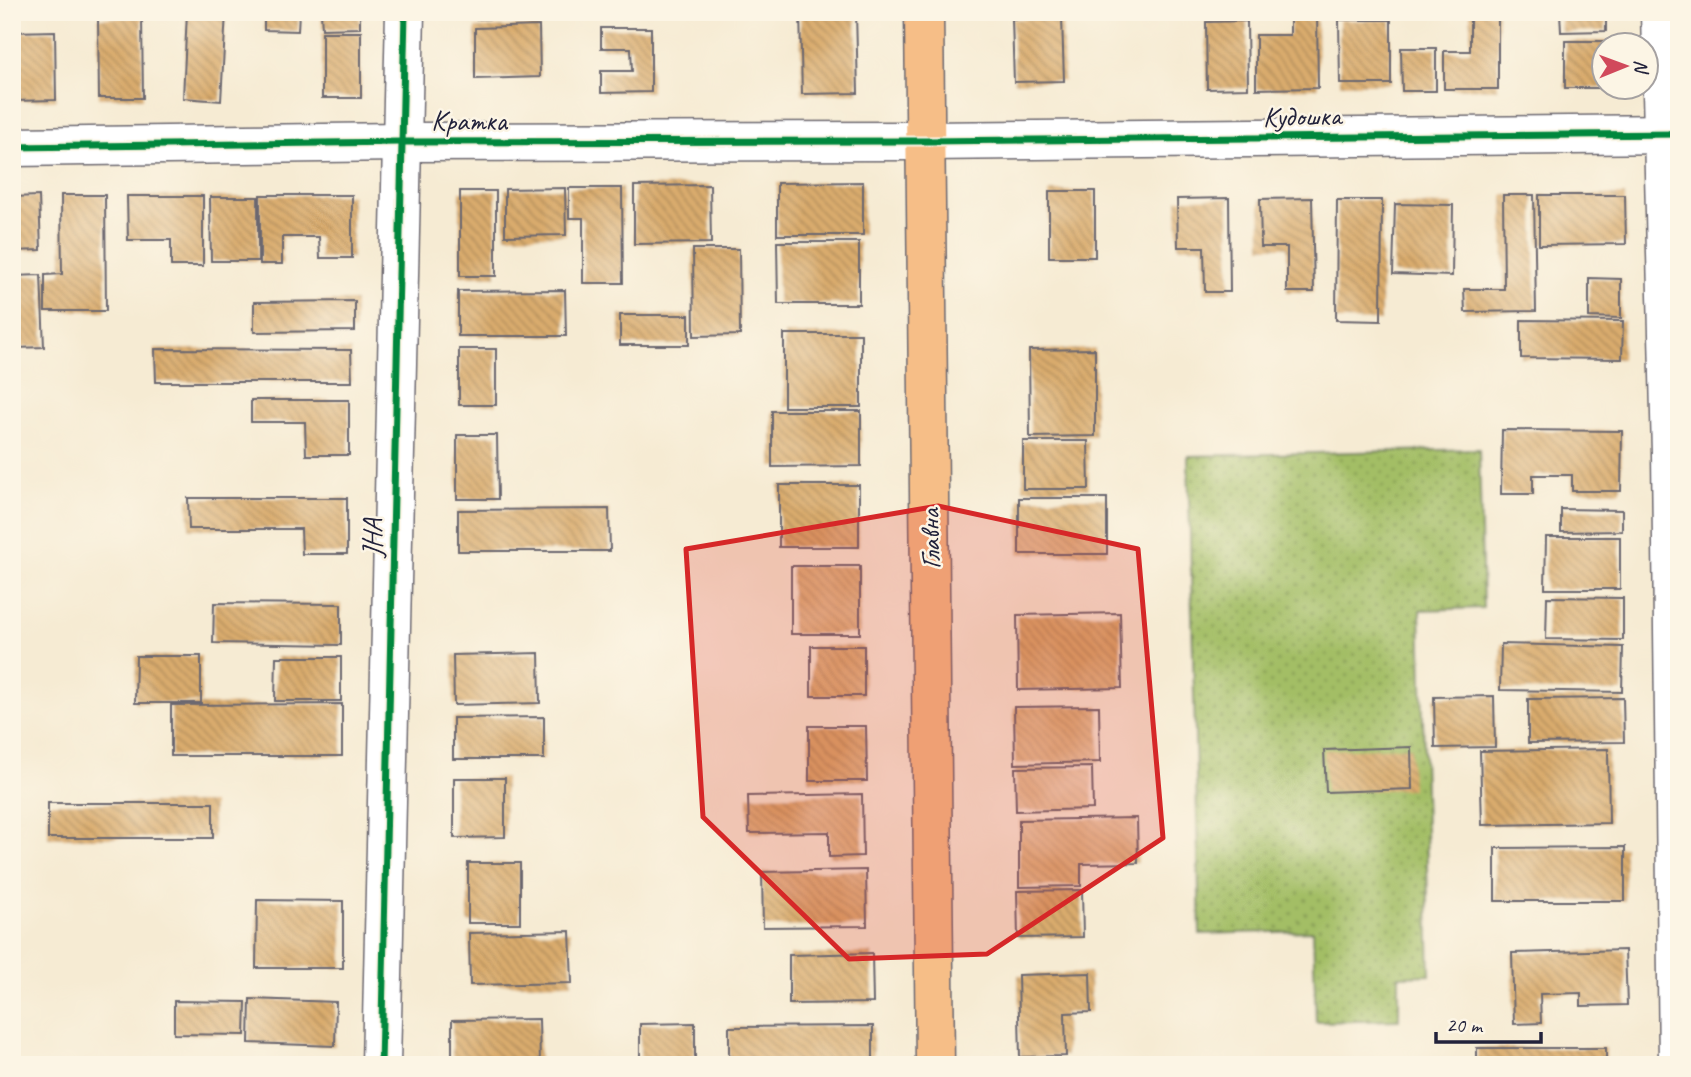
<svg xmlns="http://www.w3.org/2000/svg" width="1691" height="1077" viewBox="0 0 1691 1077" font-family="Caveat,sans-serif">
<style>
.garden{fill:url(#garden-dots);stroke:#627050;stroke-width:2}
.building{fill:url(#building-back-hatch)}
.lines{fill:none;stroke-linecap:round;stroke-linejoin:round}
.minor-casing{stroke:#6c6870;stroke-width:41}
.major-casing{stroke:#6c6870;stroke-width:41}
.minor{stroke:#fff;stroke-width:38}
.major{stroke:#f6be87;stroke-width:38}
.cycleway-casing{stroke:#fcf5e5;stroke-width:11}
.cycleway{stroke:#00873e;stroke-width:7}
.marked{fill:#d62828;fill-opacity:0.2;stroke:#d62828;stroke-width:5;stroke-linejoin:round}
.labels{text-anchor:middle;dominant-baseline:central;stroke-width:5;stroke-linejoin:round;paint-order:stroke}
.street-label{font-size:28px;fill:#22223b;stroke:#fcf5e5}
</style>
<defs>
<pattern id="garden-dots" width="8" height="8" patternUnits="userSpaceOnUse" patternTransform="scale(1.75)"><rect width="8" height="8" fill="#a3be65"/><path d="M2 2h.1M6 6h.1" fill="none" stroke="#849a54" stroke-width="1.8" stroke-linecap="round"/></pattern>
<pattern id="building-back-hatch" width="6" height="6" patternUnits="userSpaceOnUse" patternTransform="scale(1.75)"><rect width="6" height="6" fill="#daac6d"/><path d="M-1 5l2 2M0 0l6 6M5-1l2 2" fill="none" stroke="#b08c5b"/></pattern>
</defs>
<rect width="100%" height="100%" fill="#fcf5e5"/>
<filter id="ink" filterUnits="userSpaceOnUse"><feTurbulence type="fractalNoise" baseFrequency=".0143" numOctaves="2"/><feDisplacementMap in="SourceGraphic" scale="14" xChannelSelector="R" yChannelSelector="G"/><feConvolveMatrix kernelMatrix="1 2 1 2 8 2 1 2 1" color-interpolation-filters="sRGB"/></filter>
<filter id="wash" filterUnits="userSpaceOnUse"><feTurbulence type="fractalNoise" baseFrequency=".00686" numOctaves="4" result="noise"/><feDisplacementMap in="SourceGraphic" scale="28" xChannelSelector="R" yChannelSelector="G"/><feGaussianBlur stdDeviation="1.57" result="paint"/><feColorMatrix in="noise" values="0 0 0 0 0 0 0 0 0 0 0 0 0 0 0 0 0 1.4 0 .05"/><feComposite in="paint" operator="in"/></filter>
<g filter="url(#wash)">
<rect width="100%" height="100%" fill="#f6ebd3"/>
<!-- garden -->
<path class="garden" d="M 1479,449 L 1483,608 L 1420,610 L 1430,975 L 1399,976 L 1399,1020 L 1316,1022 L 1313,931 L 1200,934 L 1188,456 Z"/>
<g id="blocks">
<!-- building -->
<g class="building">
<path d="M 187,12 L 226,12 L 221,101 L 183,98 Z"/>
<path d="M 264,12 L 299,12 L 298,31 L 264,30 Z"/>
<path d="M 321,12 L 360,12 L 360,28 L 322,29 Z"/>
<path d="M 473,12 L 517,12 L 517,18 L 473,19 Z"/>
<path d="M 800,12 L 856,12 L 858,93 L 802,94 Z"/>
<rect x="1011" y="12" width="67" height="3"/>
<path d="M 1290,12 L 1317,12 L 1318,88 L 1256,89 L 1256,35 L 1290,35 Z"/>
<path d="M 1470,12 L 1498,12 L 1498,89 L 1444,89 L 1444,51 L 1470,51 Z"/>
<path d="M 1560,12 L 1606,12 L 1606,31 L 1561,32 Z"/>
<path d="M 142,17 L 143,98 L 99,98 L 98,18 Z"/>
<path d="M 1062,17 L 1064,81 L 1014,82 L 1012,19 Z"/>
<path d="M 1339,20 L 1391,20 L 1391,84 L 1340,84 Z"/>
<path d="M 1247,21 L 1248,88 L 1207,89 L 1206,22 Z"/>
<path d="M 539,26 L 540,77 L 475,79 L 475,28 Z"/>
<path d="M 601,28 L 651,28 L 651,92 L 601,93 L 601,71 L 632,71 L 631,48 L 601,48 Z"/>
<path d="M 55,31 L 56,100 L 12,101 L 12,32 Z"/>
<rect x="322" y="32" width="39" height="66"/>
<path d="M 1565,41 L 1619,41 L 1619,46 L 1604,46 L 1604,88 L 1565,88 Z"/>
<path d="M 1401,48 L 1436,48 L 1436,91 L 1402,91 Z"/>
<path d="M 863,182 L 863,235 L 777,235 L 777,183 Z"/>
<path d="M 710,185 L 711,243 L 634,244 L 634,186 Z"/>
<path d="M 565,188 L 566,235 L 505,236 L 505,189 Z"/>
<path d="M 569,188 L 622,188 L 623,283 L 583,283 L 583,218 L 569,218 Z"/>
<rect x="460" y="191" width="36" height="85"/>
<rect x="1049" y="191" width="46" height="66"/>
<path d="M 61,195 L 105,195 L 106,311 L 45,311 L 45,275 L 62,274 Z"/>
<path d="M 260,195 L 352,195 L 352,258 L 320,258 L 319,237 L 282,237 L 282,264 L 260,264 Z"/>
<path d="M 1503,195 L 1534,195 L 1536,311 L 1465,312 L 1464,289 L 1504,289 Z"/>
<path d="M 1539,195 L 1625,195 L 1626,244 L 1539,245 Z"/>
<path d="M 39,196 L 41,250 L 12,251 L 12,197 Z"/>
<path d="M 127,196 L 203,196 L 203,266 L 171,266 L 171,240 L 128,240 Z"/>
<path d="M 210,197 L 258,197 L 258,261 L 211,261 Z"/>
<path d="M 1229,198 L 1230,292 L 1205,292 L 1204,247 L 1178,247 L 1177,199 Z"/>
<path d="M 1312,198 L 1314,292 L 1287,292 L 1287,247 L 1261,247 L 1260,199 Z"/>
<path d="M 1337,200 L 1382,200 L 1381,321 L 1336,320 Z"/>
<path d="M 1395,204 L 1453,205 L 1452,276 L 1393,274 Z"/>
<path d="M 777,242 L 859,242 L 859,304 L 778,304 Z"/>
<path d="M 693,249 L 739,249 L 740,335 L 694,336 Z"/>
<path d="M 41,275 L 44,347 L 16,348 L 13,276 Z"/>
<path d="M 1589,278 L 1621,279 L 1621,318 L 1589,317 Z"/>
<path d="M 565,290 L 566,336 L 458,336 L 458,291 Z"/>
<path d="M 355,301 L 355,331 L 254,332 L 254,302 Z"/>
<rect x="620" y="315" width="69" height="30"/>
<path d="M 1521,320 L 1623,321 L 1622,359 L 1521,358 Z"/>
<rect x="784" y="334" width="77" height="73"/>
<path d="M 155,349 L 351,350 L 352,382 L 156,382 Z"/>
<rect x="459" y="349" width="37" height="56"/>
<path d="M 1095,349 L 1095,436 L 1030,437 L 1029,350 Z"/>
<path d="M 251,400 L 349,400 L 349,455 L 306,455 L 305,422 L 251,422 Z"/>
<path d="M 772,411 L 861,411 L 861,466 L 772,467 Z"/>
<path d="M 1502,430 L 1622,431 L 1621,491 L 1572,491 L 1572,475 L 1533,475 L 1533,494 L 1501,494 Z"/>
<path d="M 457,435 L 497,435 L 498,499 L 457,499 Z"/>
<path d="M 1023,441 L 1088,441 L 1089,489 L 1023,489 Z"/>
<rect x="779" y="485" width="80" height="62"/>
<path d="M 188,498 L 347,498 L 347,554 L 302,554 L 301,529 L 189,529 Z"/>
<rect x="1019" y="498" width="88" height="56"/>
<path d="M 609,509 L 610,551 L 458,551 L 458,510 Z"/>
<path d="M 1561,509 L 1622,510 L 1622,531 L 1561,532 Z"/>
<path d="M 1546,537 L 1620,537 L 1620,589 L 1545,589 Z"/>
<rect x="791" y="566" width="69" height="68"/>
<path d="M 1547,597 L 1623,598 L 1623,640 L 1546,639 Z"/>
<path d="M 214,603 L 341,604 L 341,645 L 213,643 Z"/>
<path d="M 1120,613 L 1122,688 L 1018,690 L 1017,615 Z"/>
<path d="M 1501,644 L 1623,647 L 1622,692 L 1500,690 Z"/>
<rect x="811" y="646" width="53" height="50"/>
<path d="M 539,653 L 540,703 L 454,705 L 453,655 Z"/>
<path d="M 136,656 L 201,656 L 201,703 L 135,703 Z"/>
<path d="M 276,657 L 341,657 L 341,701 L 275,701 Z"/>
<path d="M 1494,696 L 1495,747 L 1435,748 L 1434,697 Z"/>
<path d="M 1623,698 L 1624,742 L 1528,743 L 1528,699 Z"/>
<path d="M 342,704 L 342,756 L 171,756 L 171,705 Z"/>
<path d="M 1099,706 L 1100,762 L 1015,764 L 1014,707 Z"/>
<path d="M 544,717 L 544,759 L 453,759 L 453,718 Z"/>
<path d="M 809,726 L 866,726 L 867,781 L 809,781 Z"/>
<path d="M 1411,747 L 1412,789 L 1326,792 L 1324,750 Z"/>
<path d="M 1608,749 L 1609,823 L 1482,825 L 1480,751 Z"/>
<path d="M 1092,767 L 1093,809 L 1016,811 L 1015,768 Z"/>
<path d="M 454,778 L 505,778 L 505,837 L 454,838 Z"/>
<path d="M 862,794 L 863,856 L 829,857 L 829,832 L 749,833 L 748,796 Z"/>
<rect x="48" y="803" width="165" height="35"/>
<path d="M 1137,818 L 1138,863 L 1081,864 L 1081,886 L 1019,887 L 1019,820 Z"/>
<path d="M 1625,847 L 1625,901 L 1495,901 L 1495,848 Z"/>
<rect x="468" y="863" width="52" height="60"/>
<path d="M 866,870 L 867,926 L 763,927 L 762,872 Z"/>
<path d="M 1082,890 L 1083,937 L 1018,938 L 1017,891 Z"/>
<path d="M 257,900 L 343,901 L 343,968 L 256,968 Z"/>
<path d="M 570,931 L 572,983 L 470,985 L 469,933 Z"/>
<path d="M 1625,950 L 1627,1005 L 1581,1006 L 1581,993 L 1540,994 L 1541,1023 L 1514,1024 L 1512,953 Z"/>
<path d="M 872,953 L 873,1003 L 789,1004 L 789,955 Z"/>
<path d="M 1090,973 L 1091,1012 L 1065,1013 L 1066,1056 L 1020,1057 L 1018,975 Z"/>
<path d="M 250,999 L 336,1002 L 335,1046 L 249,1043 Z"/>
<path d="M 174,1001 L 246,1002 L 245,1035 L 174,1034 Z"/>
<path d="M 539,1019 L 540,1065 L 452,1065 L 452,1020 Z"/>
<path d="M 695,1023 L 695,1065 L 640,1065 L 640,1024 Z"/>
<path d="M 873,1026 L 873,1065 L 729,1065 L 729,1027 Z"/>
<rect x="1477" y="1048" width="129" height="17"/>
</g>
</g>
</g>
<g filter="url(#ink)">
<use href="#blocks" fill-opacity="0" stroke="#6c6870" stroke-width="2"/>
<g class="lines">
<defs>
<g id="minor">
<path d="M 1660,12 L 1671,454 L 1678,1065"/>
<path d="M 12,147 L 401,142 L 926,141 L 1679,134"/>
<path d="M 381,1065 L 405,12"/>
</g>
<path id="major" d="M 924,12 L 935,1065"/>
</defs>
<!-- minor casing -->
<use href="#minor" class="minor-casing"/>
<!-- major casing -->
<use href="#major" class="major-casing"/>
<!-- minor -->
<use href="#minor" class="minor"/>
<!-- major -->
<use href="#major" class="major"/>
<defs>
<g id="cycleway">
<path d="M 12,147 L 401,142 L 926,141 L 1679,134"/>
<path d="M 381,1065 L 405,12"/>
</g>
</defs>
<!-- cycleway casing -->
<use href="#cycleway" class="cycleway-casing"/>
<!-- cycleway -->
<use href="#cycleway" class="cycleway"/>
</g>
</g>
<!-- marked area -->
<path class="marked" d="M 938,506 L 1138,549 L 1163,838 L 987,954 L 849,959 L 703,817 L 686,549 Z"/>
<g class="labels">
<!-- street labels -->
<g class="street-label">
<text transform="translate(1302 116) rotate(-1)">Кудошка</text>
<text x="469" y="120">Кратка</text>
<text transform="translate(372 538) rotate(-89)">ЈНА</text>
<text transform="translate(930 539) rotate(-91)">Главна</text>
</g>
</g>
<!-- margin -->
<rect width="1691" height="1077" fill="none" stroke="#fcf5e5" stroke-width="42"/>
<!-- north arrow -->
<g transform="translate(1625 66) rotate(89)"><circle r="33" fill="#fcf5e5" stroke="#a5a1a1" stroke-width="2"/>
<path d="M0-5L12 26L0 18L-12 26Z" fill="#d1495b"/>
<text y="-10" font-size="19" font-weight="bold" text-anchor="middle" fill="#22223b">N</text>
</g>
<!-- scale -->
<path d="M1436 1032v10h105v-10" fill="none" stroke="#22223b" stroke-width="3.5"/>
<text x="1446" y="1032" font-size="21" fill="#22223b" stroke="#fcf5e5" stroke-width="5" paint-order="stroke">20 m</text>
</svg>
